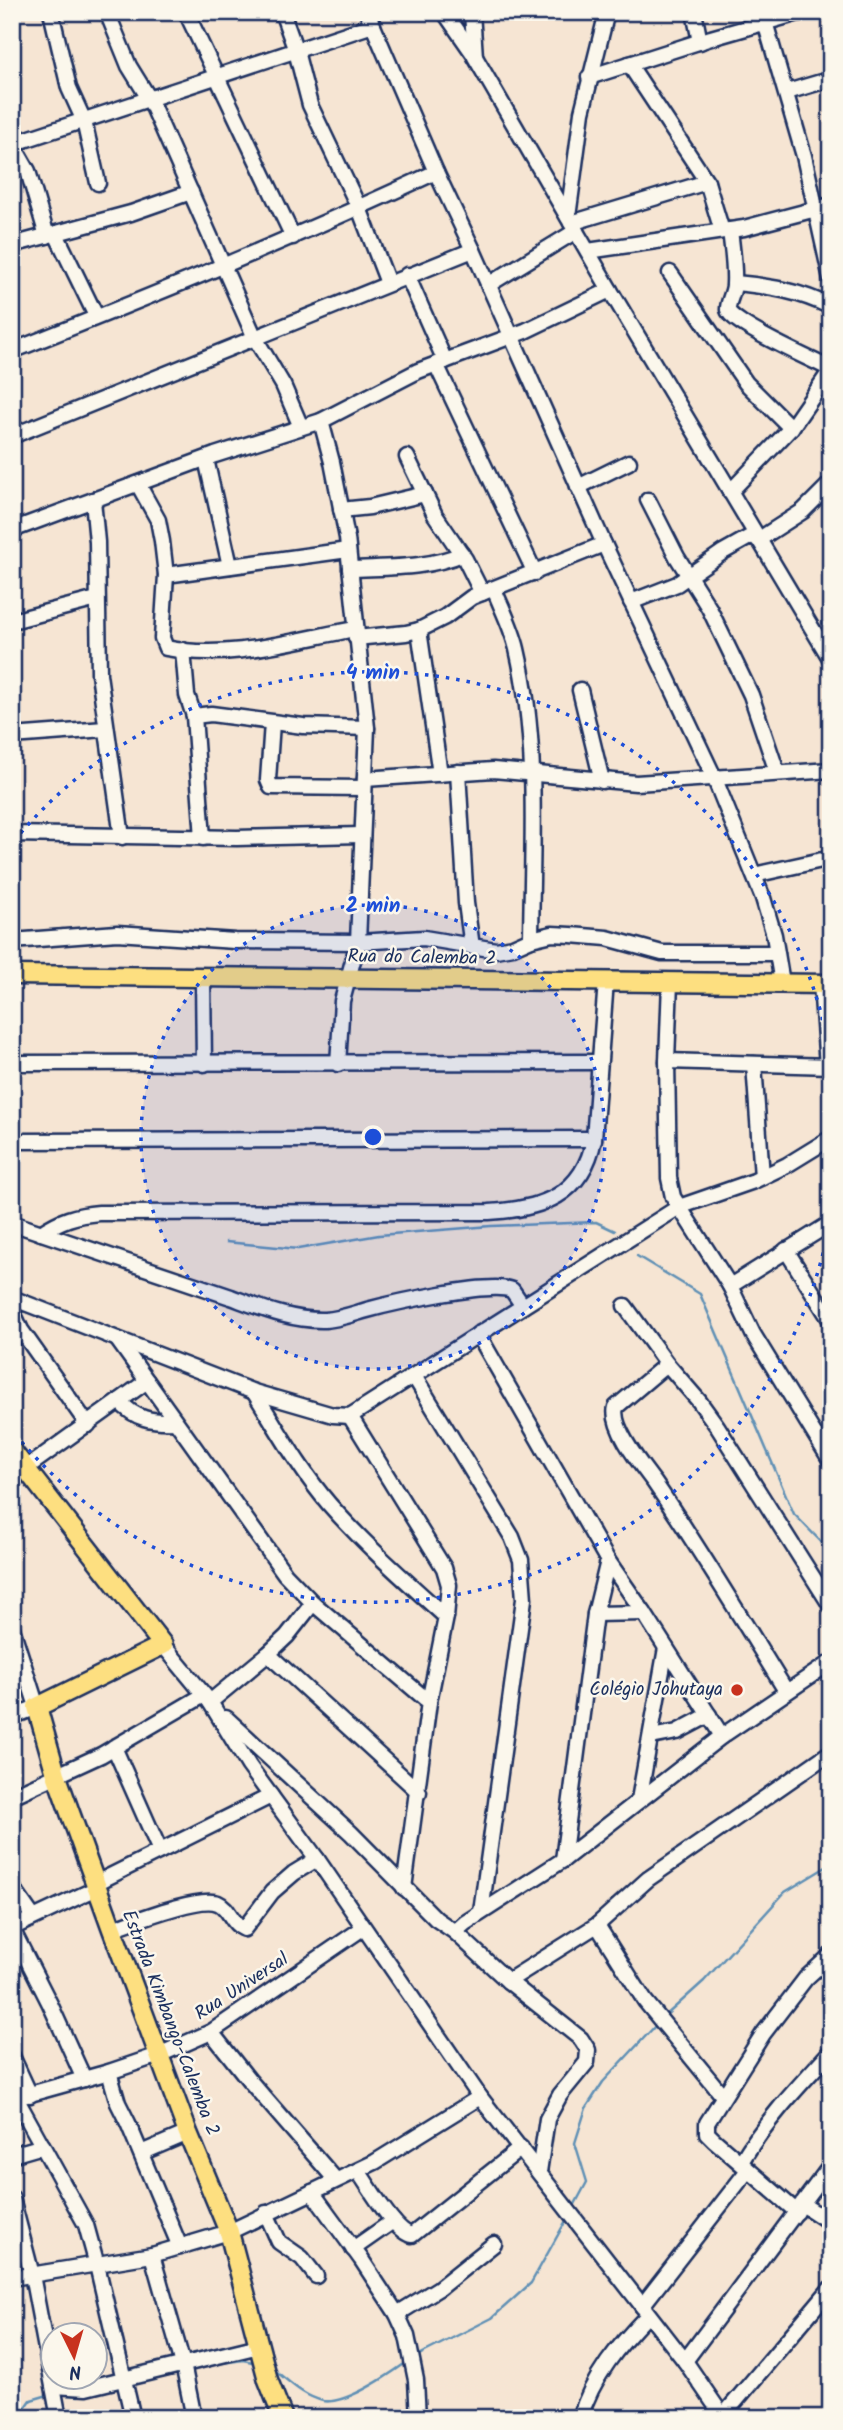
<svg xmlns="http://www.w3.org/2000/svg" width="843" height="2430" viewBox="0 0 843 2430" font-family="Kalam,sans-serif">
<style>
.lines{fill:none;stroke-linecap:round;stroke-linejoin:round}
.stream{stroke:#6090b5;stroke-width:2.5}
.minor-casing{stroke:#1b2f5e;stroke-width:19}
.major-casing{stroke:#1b2f5e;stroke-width:23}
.minor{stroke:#fbf7ec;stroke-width:14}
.major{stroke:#fddf80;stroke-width:18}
.ring{fill:none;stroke:#1d4ed8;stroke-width:3.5;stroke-dasharray:3.5 7}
.poi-dot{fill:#c8321e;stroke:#fbf7ec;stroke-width:2.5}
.labels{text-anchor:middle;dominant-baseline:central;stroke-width:5;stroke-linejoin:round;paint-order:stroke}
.street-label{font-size:19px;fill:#1b2f5e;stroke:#fbf7ec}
.poi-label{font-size:19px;fill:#1b2f5e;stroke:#fbf7ec;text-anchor:end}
.centre{fill:#1d4ed8;stroke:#fbf7ec;stroke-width:3.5}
.ring-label{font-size:21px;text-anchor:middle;font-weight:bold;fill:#1d4ed8;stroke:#fbf7ec;stroke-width:5;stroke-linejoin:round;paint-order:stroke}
</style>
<rect width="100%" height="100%" fill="#f6e5d3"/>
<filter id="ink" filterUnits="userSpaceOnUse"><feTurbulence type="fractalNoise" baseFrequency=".0143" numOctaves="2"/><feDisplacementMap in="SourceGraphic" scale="14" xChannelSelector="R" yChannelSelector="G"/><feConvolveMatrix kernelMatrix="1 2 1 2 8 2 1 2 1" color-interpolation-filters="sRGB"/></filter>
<g filter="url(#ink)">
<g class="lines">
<!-- stream -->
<g class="stream">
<path d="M 226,1242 L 298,1249 L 379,1235 L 491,1226 L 596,1222 L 615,1231"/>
<path d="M 637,1256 L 700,1294 L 794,1514 L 831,1552"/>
<path d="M 664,2017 L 704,1981 L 785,1892 L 831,1864"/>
<path d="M 573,2208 L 587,2182 L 575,2143 L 586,2108 L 603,2082 L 657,2024"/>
<path d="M 415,2357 L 492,2318 L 531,2283 L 568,2217"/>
<path d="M 215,2364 L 243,2360 L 257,2363"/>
<path d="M 273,2369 C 289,2381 302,2396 323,2401 C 345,2405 389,2375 407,2362"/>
<path d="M 58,2394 L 78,2396 L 120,2387"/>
<path d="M 15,2418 L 19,2417 L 31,2400 L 48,2395"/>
</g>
<defs>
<g id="minor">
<path d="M 51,12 L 69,88 L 84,121 L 98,183"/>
<path d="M 107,12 L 129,66 L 150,100 L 255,338 L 283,385 L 301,427"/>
<path d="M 186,12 L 293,237"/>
<path d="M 282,12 L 296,51 L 310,105 L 359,208 L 388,283"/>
<path d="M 367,12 L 436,172 L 473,250 L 604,544 L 714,777 L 763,898 L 774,935 L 782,983"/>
<path d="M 472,12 L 475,57 L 610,290 L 831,660"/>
<path d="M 694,12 L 700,42"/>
<path d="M 445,13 L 475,56"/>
<path d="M 765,22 L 804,156 L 831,279"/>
<path d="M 629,64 L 707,182 L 722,231"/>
<path d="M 589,77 L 711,38 L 802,12"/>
<path d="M 787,92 L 831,79"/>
<path d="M 12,143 L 28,171 L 47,236"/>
<path d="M 12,144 L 373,25"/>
<path d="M 568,217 L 582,112 L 607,12"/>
<path d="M 571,223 L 707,182"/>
<path d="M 730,230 C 732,248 735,266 734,284 C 734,293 727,303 728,310 C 730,323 816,362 831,369"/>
<path d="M 56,234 L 96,316"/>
<path d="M 12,245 L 131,213 L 191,192"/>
<path d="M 588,251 L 744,228 L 831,205"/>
<path d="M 670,273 L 746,383 L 791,428"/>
<path d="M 407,275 L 445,361"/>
<path d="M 735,283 C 768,286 800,291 831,307"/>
<path d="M 488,285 L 576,231"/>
<path d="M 12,351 C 155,295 297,237 436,172"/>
<path d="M 436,364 L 535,573"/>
<path d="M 321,421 L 332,462 L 347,538 L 367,728 L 358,942 L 342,1001 L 338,1064"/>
<path d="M 12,436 L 473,250"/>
<path d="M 407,457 L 435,515 L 465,559 L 482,593"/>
<path d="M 206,459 L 230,566"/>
<path d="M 138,484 L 158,520 L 162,541 L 166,575 L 162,638 L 166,648 C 229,661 294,640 355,629"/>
<path d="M 578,487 L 629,462"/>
<path d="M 730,492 L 791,428 L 831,370"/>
<path d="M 93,500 L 97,542 L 99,674 L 122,837"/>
<path d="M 648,500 L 677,557 L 709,608 L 751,695 L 777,772"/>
<path d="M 341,510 L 370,507 L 425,494"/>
<path d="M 12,530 L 215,455 L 321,421 L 418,371 L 525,331 L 610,290"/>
<path d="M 758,540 L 803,511 L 831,483"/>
<path d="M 350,569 C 389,567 426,569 462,554"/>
<path d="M 166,575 L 348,550"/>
<path d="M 494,589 C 502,609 512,628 517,649 C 539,743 532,843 531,939"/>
<path d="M 631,602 L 677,584 L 723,552 L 755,534"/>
<path d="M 12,621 L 97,599"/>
<path d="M 419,630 L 440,774"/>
<path d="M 356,638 L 406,633 L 419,630 L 445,617 L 472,597 L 604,544"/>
<path d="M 183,650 L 187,695 L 194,716"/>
<path d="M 580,690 L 602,781"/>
<path d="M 272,723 L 268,780 L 271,787 L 364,788"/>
<path d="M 12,736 L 105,729"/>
<path d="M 458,772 L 466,903 L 472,947"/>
<path d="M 365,779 L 493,770 L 636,783 L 831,770"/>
<path d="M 12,834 L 237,838 L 361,835"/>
<path d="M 203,838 L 194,716 L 211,714 L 303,726 L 367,728"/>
<path d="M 754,875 L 831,858"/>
<path d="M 12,941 L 117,933 L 235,941 L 358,942 L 424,938 L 496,950 L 513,947 L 531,939 L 552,934 L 571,935 L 607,938 L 662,953 L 777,953"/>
<path d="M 203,977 L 204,1064"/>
<path d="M 670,982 L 667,1061 L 669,1178 L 673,1197 L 730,1286 L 753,1334 L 831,1461"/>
<path d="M 821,984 L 827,1066"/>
<path d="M 667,1061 L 831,1066"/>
<path d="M 12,1063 L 599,1062"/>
<path d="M 754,1064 L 762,1177"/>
<path d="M 12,1141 L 594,1139"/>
<path d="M 12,1223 L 231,1297 C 261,1308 292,1321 325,1320 C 340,1319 353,1314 367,1310 C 393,1303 490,1281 512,1290 L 523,1306"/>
<path d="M 41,1233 C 60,1220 76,1215 99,1213 L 489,1212 C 542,1209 583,1196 594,1139 L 606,981"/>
<path d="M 786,1250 L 831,1321"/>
<path d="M 730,1286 L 831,1223"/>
<path d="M 12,1298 L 254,1392 L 333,1415 L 350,1416 L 679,1207 L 754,1181 L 787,1165 L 831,1138"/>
<path d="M 625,1306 L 667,1364 L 616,1407 C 610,1427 642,1466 654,1482 C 701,1550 743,1621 786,1691"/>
<path d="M 12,1310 L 21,1330 L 88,1425"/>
<path d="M 478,1334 L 608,1561 L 644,1613 L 722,1736"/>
<path d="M 117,1339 L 285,1574 L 313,1603 L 429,1702"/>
<path d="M 667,1364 L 699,1401 L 717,1426 L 831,1606"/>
<path d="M 414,1376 L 512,1537 L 521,1560 L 524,1599 L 481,1912"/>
<path d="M 254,1392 C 278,1430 300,1470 329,1504 C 365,1545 406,1581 446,1617"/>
<path d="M 119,1401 C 135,1419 152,1422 175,1421"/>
<path d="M 350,1416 L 444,1568 L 449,1585 L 446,1617 L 429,1702 L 404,1888"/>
<path d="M 26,1468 L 147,1381"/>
<path d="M 595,1614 L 644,1613"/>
<path d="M 12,1628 L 37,1707 L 12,1717"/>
<path d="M 163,1645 L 210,1702 L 249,1766 L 317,1859 L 480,2097 L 685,2361 L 724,2418"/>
<path d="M 268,1654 L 419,1792"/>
<path d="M 210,1702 L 268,1654 L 287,1636 L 313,1603"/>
<path d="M 226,1718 L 351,1833 L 436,1919 L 455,1932 L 508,1981 L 581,2039 L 588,2050 L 587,2062 L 560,2095 L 547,2119 L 539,2172"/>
<path d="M 651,1737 L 677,1732 L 709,1715"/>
<path d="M 114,1747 L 160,1851"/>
<path d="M 12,1796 L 101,1755 L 204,1695"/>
<path d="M 639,1800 L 666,1648"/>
<path d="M 563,1860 L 595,1614 L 608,1561"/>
<path d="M 96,1883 L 271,1796"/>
<path d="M 12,1887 L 33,1917"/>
<path d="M 597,1925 L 645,2001 L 723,2096"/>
<path d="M 12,1928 L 97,1888"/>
<path d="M 12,1929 L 50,2004 L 84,2079"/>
<path d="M 112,1929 C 132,1922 200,1895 218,1903 C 230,1908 231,1924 244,1929 L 272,1892 L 294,1873 L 317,1859"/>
<path d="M 455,1932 L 465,1923 L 563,1860 L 722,1736 L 831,1662"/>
<path d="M 508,1981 L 597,1925 L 648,1879 L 831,1752"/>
<path d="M 211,2032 L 249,2080 L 335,2179"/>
<path d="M 12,2056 L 30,2095"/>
<path d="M 109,2072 L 118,2103 L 128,2123 L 180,2247"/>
<path d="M 16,2098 L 86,2225 L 97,2265 L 133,2418"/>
<path d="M 12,2099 L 109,2072 L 159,2055 L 211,2032 L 363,1928"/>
<path d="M 141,2153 L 188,2133"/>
<path d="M 12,2155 L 43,2146"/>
<path d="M 741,2162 C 766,2120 798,2087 831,2051"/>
<path d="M 358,2171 C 369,2186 395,2233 412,2235 L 521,2148"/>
<path d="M 312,2192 L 361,2259 L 397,2314 L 407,2336 L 416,2380 L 418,2418"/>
<path d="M 12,2198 L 32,2275 L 59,2418"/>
<path d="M 802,2204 L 831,2223"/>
<path d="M 797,2212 L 714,2140 L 707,2133 L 707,2123 L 763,2034 L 806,1978 L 831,1955"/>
<path d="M 266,2213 L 279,2242 L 302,2258 L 316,2276"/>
<path d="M 353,2249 L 393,2221"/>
<path d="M 152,2255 L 183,2364 L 194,2418"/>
<path d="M 12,2278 L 152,2255 L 229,2232 L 375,2162 L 480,2097"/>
<path d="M 642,2306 L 748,2170"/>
<path d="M 397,2314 L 439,2288 L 494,2244"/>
<path d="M 685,2361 L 831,2165"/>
<path d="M 54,2386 L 86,2388 L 259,2346"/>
<path d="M 723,2416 L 831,2288"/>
<path d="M 580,2418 C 592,2377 619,2345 648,2315"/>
</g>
<g id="major">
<path d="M 12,975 L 831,984"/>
<path d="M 12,1451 L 163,1645 L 37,1707 L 56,1774 L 112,1929 L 188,2133 L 229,2232 L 268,2380 L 283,2418"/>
</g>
</defs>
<!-- minor casing -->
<use href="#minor" class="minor-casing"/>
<!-- major casing -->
<use href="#major" class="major-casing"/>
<!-- minor -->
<use href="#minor" class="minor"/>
<!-- major -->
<use href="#major" class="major"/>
</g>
</g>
<!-- distance rings -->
<circle cx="373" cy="1137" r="232" fill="#1d4ed8" fill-opacity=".12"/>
<g class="ring">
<circle cx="373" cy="1137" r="232"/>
<path d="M830 1222A465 465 0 0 1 14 1433M14 841A465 465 0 0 1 830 1052"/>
</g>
<!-- markers -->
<circle class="poi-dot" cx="737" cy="1690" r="7"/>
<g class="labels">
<!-- street labels -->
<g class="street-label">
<text transform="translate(422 958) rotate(1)">Rua do Calemba 2</text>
<text transform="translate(242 1987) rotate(-33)">Rua Universal</text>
<text transform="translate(170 2023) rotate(69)">Estrada Kimbango-Calemba 2</text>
</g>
<!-- poi labels -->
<g class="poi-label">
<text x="723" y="1690">Colégio Johutaya</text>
</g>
</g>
<circle cx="373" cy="1137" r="10" class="centre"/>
<g class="ring-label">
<text x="373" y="679">4 min</text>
<text x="373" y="912">2 min</text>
</g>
<!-- margin -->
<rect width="843" height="2430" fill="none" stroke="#fbf7ec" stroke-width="42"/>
<rect x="21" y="21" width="801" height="2388" fill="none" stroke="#1b2f5e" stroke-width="2.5" filter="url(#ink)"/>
<!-- north arrow -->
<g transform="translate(74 2356) rotate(175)"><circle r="33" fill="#fbf7ec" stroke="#a1a7b3" stroke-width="2"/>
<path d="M0-5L12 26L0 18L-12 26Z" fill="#c8321e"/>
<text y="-10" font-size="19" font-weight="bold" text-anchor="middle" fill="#1b2f5e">N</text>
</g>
</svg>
